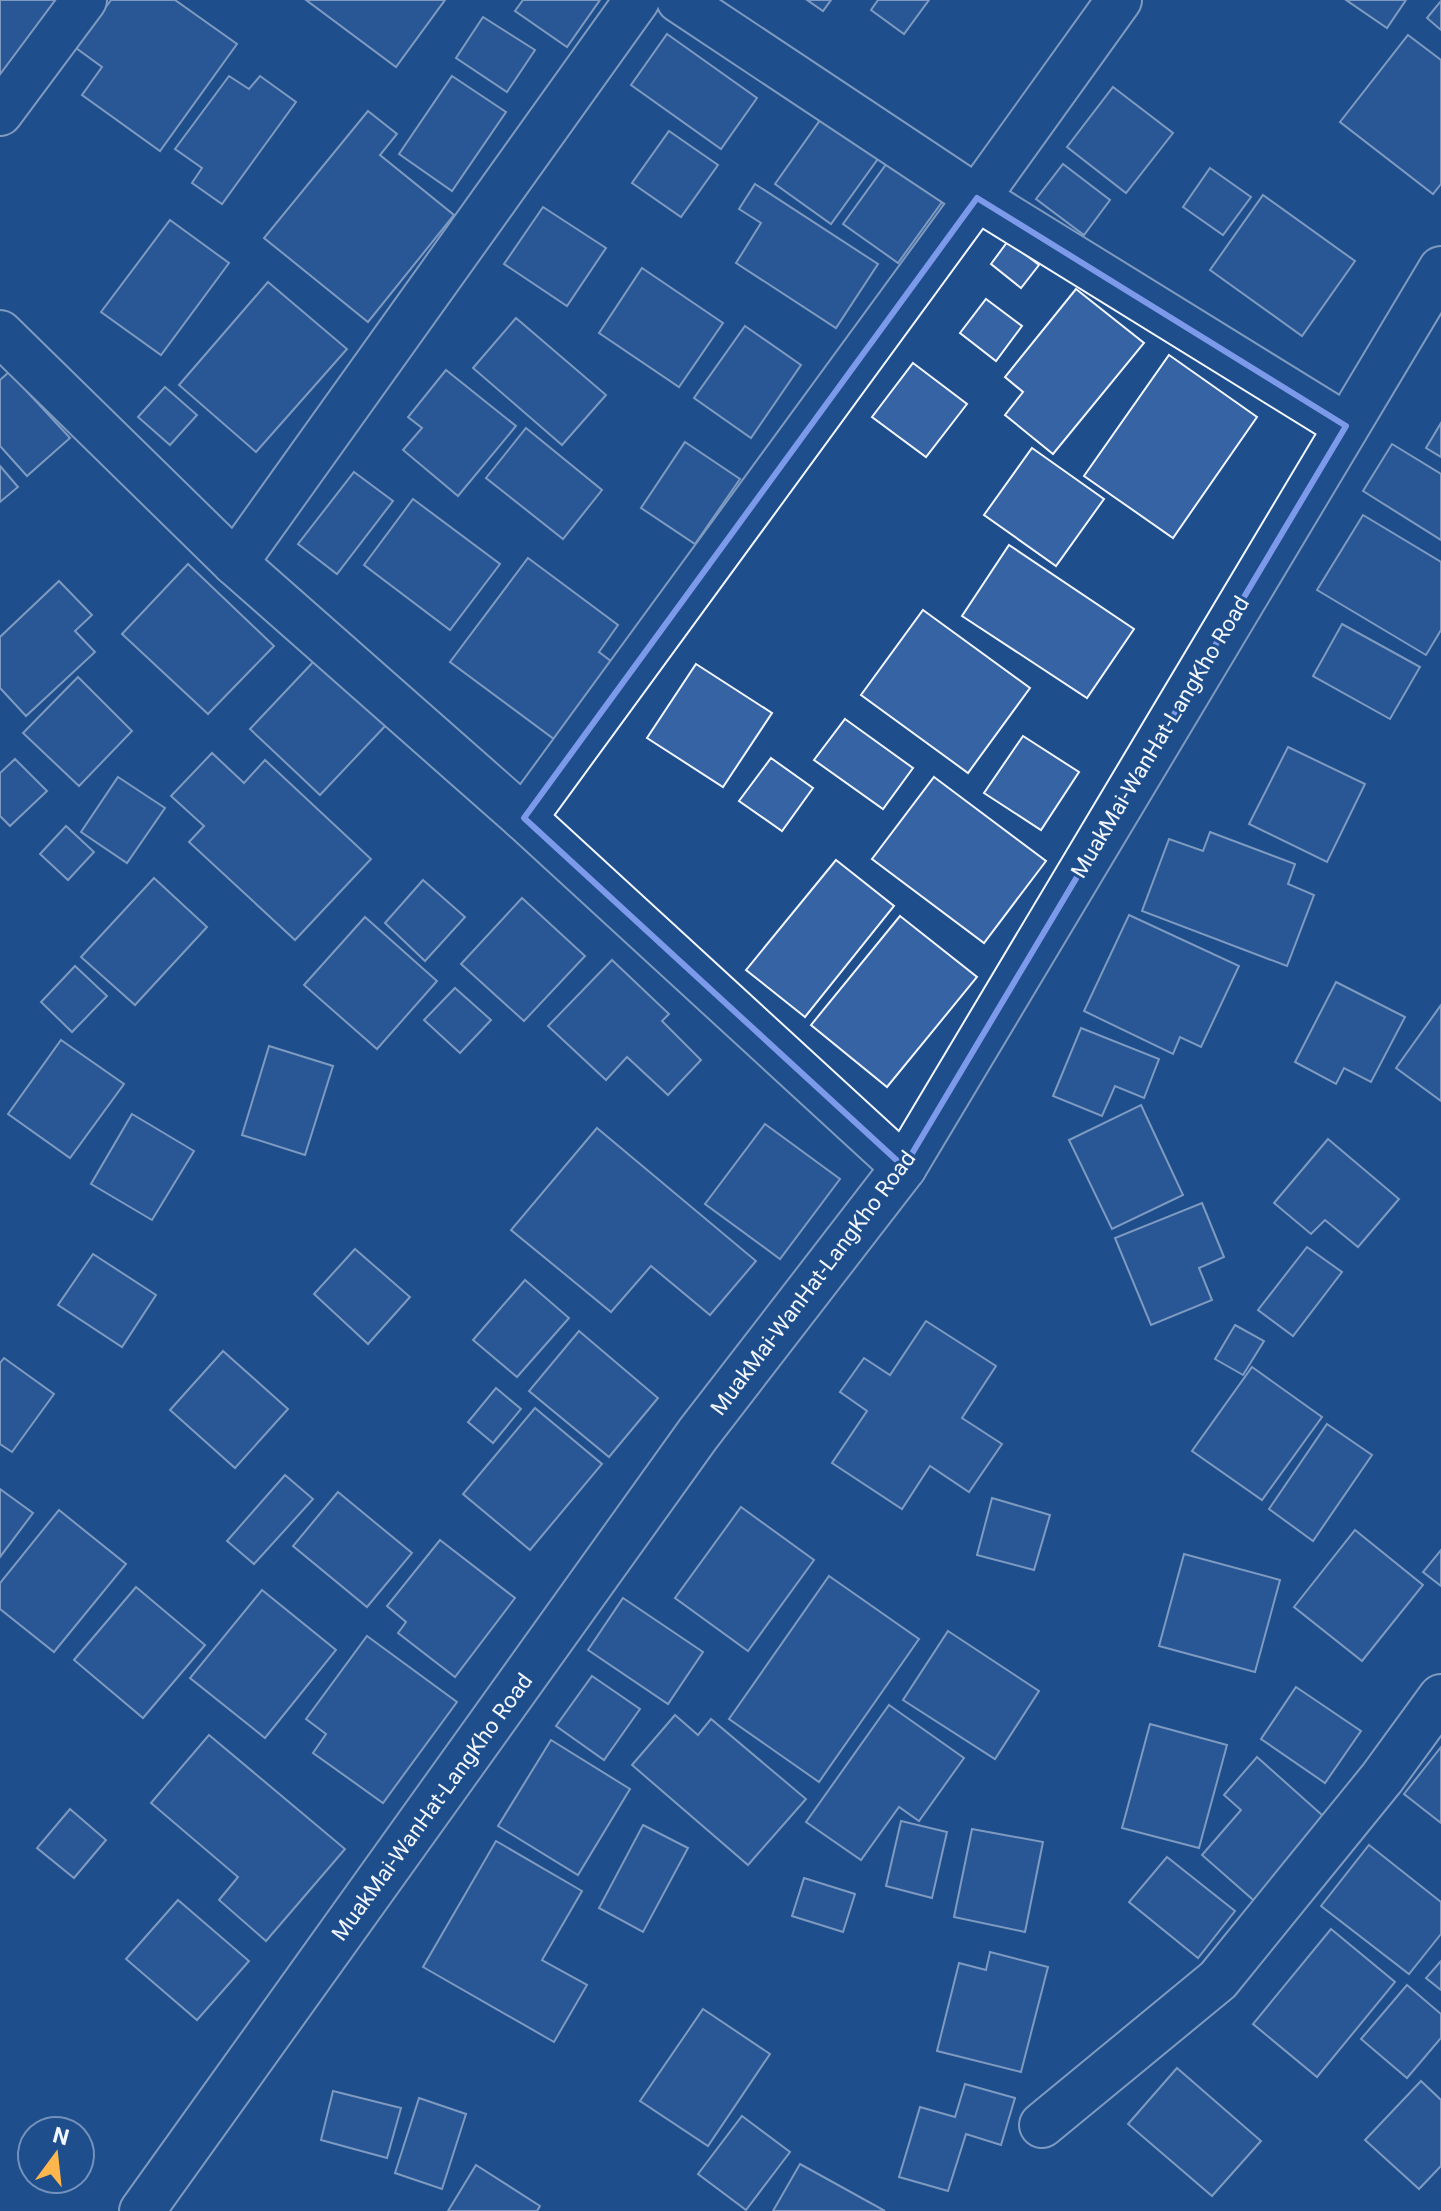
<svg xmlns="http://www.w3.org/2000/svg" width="1441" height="2211" viewBox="0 0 1441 2211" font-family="Roboto,sans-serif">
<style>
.building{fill:#3563a3;stroke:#f2f6ff;stroke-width:2}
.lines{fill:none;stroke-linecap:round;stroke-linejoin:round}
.street-casing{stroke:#f2f6ff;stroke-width:48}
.secondary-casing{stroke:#f2f6ff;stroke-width:48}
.street{stroke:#1f4e8c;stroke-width:44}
.secondary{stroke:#1f4e8c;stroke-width:44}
.marked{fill:none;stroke:#7d9aea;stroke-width:6;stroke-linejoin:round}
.labels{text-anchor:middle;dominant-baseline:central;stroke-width:6;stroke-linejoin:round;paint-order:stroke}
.street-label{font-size:22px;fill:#f2f6ff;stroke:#1f4e8c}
</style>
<rect width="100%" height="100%" fill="#1f4e8c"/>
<!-- building -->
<g class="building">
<path d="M 0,0 L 70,0 L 0,85 Z"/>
<path d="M 111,0 L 175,0 L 237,44 L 160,151 L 82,95 L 102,67 L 76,48 Z"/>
<path d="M 306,0 L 445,0 L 396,67 Z"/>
<path d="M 523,0 L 600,0 L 567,47 L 515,11 Z"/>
<path d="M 807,0 L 831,0 L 823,11 Z"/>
<path d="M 878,0 L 929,0 L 904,34 L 871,10 Z"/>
<path d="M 1346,0 L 1406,0 L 1387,28 Z"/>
<path d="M 1441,1 L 1441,30 L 1427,18 Z"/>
<path d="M 483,17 L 535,50 L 507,92 L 456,58 Z"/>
<path d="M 667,34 L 757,98 L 721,149 L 631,85 Z"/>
<path d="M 1408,35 L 1441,60 L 1441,184 L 1433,194 L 1340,122 Z"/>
<path d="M 229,76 L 249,89 L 260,76 L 296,102 L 222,204 L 192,183 L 202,168 L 175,149 Z"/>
<path d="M 452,76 L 506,112 L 452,191 L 399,154 Z"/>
<path d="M 1113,87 L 1173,133 L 1126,193 L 1067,147 Z"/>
<path d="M 368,111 L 397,134 L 380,155 L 454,215 L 368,322 L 264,238 Z"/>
<path d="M 823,116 L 880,156 L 831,224 L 775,184 Z"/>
<path d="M 669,131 L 718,165 L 681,217 L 632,183 Z"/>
<path d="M 895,152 L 950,191 L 898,263 L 843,224 Z"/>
<path d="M 1063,164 L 1110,200 L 1084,235 L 1036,199 Z"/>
<path d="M 1210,168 L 1251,197 L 1223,235 L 1183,207 Z"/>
<path d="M 755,184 L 878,264 L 836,328 L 736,263 L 761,223 L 739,209 Z"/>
<path d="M 1263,195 L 1355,261 L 1302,336 L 1210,270 Z"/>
<path d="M 543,207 L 606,248 L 567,306 L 504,264 Z"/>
<path d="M 170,220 L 229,263 L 161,355 L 101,312 Z"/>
<path d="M 1008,241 L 1039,265 L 1021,288 L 991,264 Z"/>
<path d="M 642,268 L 723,323 L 679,387 L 599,333 Z"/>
<path d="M 268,282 L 347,349 L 256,452 L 179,385 Z"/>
<path d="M 1076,289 L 1144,343 L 1053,454 L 1005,415 L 1023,392 L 1005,377 Z"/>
<path d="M 986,299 L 1022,326 L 996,361 L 960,333 Z"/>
<path d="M 516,318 L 606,395 L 562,445 L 473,368 Z"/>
<path d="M 745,326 L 801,365 L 751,438 L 694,398 Z"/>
<path d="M 1169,355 L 1257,417 L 1173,538 L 1084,476 Z"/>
<path d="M 913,363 L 967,404 L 926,457 L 872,417 Z"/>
<path d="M 446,370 L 516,426 L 458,496 L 403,450 L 422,428 L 408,417 Z"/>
<path d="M 9,372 L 70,438 L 27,476 L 0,446 L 0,380 Z"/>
<path d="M 165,387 L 197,415 L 170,445 L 138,417 Z"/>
<path d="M 1441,423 L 1441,457 L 1426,448 Z"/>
<path d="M 526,428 L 602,490 L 563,539 L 486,478 Z"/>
<path d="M 685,442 L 740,479 L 695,544 L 641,508 Z"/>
<path d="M 1392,444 L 1441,474 L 1441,540 L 1363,491 Z"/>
<path d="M 1032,448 L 1104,499 L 1056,566 L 984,515 Z"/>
<path d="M 0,466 L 18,487 L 0,502 Z"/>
<path d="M 354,472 L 393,501 L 337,574 L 298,544 Z"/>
<path d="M 413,499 L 500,564 L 450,630 L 364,565 Z"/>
<path d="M 1363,515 L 1441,562 L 1441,630 L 1426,655 L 1317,590 Z"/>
<path d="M 1009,545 L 1134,629 L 1087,698 L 962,616 Z"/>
<path d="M 528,558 L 618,625 L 599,652 L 620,668 L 562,745 L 450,662 Z"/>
<path d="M 188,564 L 274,646 L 208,714 L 122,634 Z"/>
<path d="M 59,581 L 92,615 L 75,631 L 95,652 L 26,716 L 0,688 L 0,637 Z"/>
<path d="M 923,610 L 1030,688 L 968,773 L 861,695 Z"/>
<path d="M 1342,624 L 1420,667 L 1390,719 L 1313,676 Z"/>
<path d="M 317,658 L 388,723 L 320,795 L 250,729 Z"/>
<path d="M 696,664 L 772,713 L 723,787 L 647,738 Z"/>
<path d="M 78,677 L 132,731 L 79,786 L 23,733 Z"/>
<path d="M 845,719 L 913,768 L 883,809 L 814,760 Z"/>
<path d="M 1023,736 L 1079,772 L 1041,830 L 984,793 Z"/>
<path d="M 1288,747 L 1365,784 L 1327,862 L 1249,824 Z"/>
<path d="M 212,753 L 244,783 L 265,760 L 371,859 L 295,940 L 189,842 L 204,826 L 171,796 Z"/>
<path d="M 771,758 L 813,788 L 782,831 L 739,801 Z"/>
<path d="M 15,759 L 47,791 L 10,826 L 0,816 L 0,773 Z"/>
<path d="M 118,777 L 165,808 L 127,863 L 81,832 Z"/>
<path d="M 934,777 L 1046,861 L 984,943 L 872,859 Z"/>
<path d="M 66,826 L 94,852 L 68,880 L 40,854 Z"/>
<path d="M 1210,832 L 1295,864 L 1288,884 L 1314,895 L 1287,966 L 1142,911 L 1169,839 L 1203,851 Z"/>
<path d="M 836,860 L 894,906 L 805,1017 L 746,970 Z"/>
<path d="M 154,878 L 207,927 L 135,1005 L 81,957 Z"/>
<path d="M 423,880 L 465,917 L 425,961 L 385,923 Z"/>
<path d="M 522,898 L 585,956 L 524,1021 L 461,964 Z"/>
<path d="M 1129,915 L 1239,966 L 1201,1047 L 1180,1037 L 1173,1054 L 1084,1011 Z"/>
<path d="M 900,916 L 977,977 L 887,1087 L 811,1025 Z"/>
<path d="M 365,917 L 437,981 L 377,1049 L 304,985 Z"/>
<path d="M 612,960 L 669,1014 L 662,1021 L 701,1060 L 668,1095 L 627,1057 L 606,1080 L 548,1026 Z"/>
<path d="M 75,966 L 107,996 L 72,1032 L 41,1002 Z"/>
<path d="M 1336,982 L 1405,1017 L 1371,1082 L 1344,1068 L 1336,1084 L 1295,1062 Z"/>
<path d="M 455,988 L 491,1020 L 460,1053 L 424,1020 Z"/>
<path d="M 1441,1005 L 1441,1101 L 1396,1068 Z"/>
<path d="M 1081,1028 L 1159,1059 L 1144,1098 L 1115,1086 L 1102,1116 L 1053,1096 Z"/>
<path d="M 61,1040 L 124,1084 L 70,1158 L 8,1114 Z"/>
<path d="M 269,1046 L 333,1066 L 305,1155 L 242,1135 Z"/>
<path d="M 1141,1105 L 1183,1195 L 1112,1229 L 1069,1140 Z"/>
<path d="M 132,1114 L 194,1151 L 152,1220 L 91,1184 Z"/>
<path d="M 765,1124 L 840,1179 L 780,1259 L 705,1204 Z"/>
<path d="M 597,1128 L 756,1261 L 710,1315 L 651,1266 L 611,1312 L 511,1230 Z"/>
<path d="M 1328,1139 L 1399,1199 L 1358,1247 L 1325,1220 L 1311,1234 L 1274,1203 Z"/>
<path d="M 1202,1203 L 1224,1257 L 1199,1268 L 1212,1300 L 1151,1325 L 1115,1238 Z"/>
<path d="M 1307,1247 L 1342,1272 L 1293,1336 L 1258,1310 Z"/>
<path d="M 355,1249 L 410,1297 L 368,1344 L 314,1294 Z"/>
<path d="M 93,1254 L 156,1295 L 122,1347 L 58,1305 Z"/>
<path d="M 525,1280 L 569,1318 L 517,1377 L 473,1340 Z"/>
<path d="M 926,1321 L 996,1366 L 962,1418 L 1002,1444 L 969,1492 L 930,1466 L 902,1509 L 832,1463 L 867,1411 L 840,1392 L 864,1358 L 890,1375 Z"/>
<path d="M 1235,1325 L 1264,1341 L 1243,1375 L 1215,1359 Z"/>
<path d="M 579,1331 L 658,1398 L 609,1457 L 529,1391 Z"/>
<path d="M 223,1351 L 288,1409 L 235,1468 L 170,1410 Z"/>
<path d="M 4,1358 L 54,1394 L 12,1452 L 0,1444 L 0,1363 Z"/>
<path d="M 1252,1367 L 1322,1417 L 1262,1500 L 1192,1451 Z"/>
<path d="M 496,1388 L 521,1409 L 493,1443 L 468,1422 Z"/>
<path d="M 535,1408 L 602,1464 L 530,1550 L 463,1494 Z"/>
<path d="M 1327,1424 L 1372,1455 L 1313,1541 L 1269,1509 Z"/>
<path d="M 285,1475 L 313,1499 L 254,1564 L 227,1541 Z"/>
<path d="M 0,1489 L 33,1513 L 0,1557 Z"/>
<path d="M 338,1492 L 412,1553 L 367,1607 L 293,1546 Z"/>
<path d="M 992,1498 L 1050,1515 L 1034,1570 L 977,1555 Z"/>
<path d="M 741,1507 L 814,1560 L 748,1651 L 675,1598 Z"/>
<path d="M 59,1510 L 126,1564 L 54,1652 L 0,1609 L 0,1583 Z"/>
<path d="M 1355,1530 L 1423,1585 L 1362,1661 L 1294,1607 Z"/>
<path d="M 440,1540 L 515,1598 L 455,1677 L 398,1633 L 406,1622 L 387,1606 Z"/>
<path d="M 1441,1550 L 1441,1586 L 1423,1572 Z"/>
<path d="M 1184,1554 L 1280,1580 L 1255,1672 L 1159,1646 Z"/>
<path d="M 829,1576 L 919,1639 L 819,1782 L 729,1719 Z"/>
<path d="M 136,1587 L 205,1645 L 143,1718 L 74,1660 Z"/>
<path d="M 262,1590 L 336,1650 L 265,1738 L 190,1678 Z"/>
<path d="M 623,1598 L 703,1652 L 668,1704 L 588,1650 Z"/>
<path d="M 948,1631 L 1039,1691 L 995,1759 L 903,1700 Z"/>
<path d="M 367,1636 L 457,1702 L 383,1803 L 313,1753 L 326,1734 L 306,1719 Z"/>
<path d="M 592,1676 L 640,1709 L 604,1760 L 556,1726 Z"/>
<path d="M 1296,1687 L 1361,1731 L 1325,1783 L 1261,1739 Z"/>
<path d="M 889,1705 L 964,1758 L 919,1821 L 899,1807 L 861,1860 L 806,1822 Z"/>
<path d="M 675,1715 L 698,1735 L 711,1719 L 806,1799 L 748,1865 L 632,1765 Z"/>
<path d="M 1150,1724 L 1227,1745 L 1199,1848 L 1122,1828 Z"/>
<path d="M 209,1735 L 345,1849 L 266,1941 L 219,1900 L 238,1877 L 151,1803 Z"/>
<path d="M 551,1740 L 630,1789 L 578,1875 L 498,1826 Z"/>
<path d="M 1441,1747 L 1441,1823 L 1404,1794 Z"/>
<path d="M 1257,1757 L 1331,1823 L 1259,1905 L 1202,1855 L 1241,1810 L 1224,1795 Z"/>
<path d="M 70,1809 L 106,1840 L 74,1878 L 37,1848 Z"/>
<path d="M 901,1821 L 947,1832 L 932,1898 L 886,1886 Z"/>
<path d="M 643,1825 L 688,1848 L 643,1932 L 599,1908 Z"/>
<path d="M 972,1829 L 1043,1842 L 1025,1932 L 954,1917 Z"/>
<path d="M 496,1841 L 582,1891 L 542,1960 L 587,1985 L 554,2042 L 423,1967 Z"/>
<path d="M 1369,1845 L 1441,1902 L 1441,1934 L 1409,1974 L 1321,1906 Z"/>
<path d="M 1167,1857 L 1235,1911 L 1198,1958 L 1129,1902 Z"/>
<path d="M 804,1878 L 855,1894 L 843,1932 L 792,1916 Z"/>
<path d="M 178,1900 L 249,1961 L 197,2020 L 126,1959 Z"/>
<path d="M 1331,1929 L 1395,1982 L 1317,2077 L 1253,2024 Z"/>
<path d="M 990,1952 L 1048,1967 L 1021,2072 L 937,2051 L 959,1963 L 986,1970 Z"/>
<path d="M 1441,1961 L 1441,1990 L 1426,1978 Z"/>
<path d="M 1407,1985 L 1441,2014 L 1441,2038 L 1407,2078 L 1361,2039 Z"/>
<path d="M 703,2009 L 770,2054 L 708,2146 L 640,2101 Z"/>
<path d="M 1177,2068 L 1261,2141 L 1212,2196 L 1128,2124 Z"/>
<path d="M 1421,2081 L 1441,2100 L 1441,2166 L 1419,2189 L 1365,2140 Z"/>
<path d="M 965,2084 L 1015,2098 L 1001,2145 L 966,2134 L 948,2191 L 899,2177 L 920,2107 L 955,2117 Z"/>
<path d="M 333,2091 L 401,2108 L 387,2158 L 321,2140 Z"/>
<path d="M 419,2098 L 466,2114 L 442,2189 L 395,2173 Z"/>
<path d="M 742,2116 L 790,2152 L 746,2210 L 698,2174 Z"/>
<path d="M 800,2164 L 885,2211 L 773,2211 Z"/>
<path d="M 476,2165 L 540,2206 L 537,2211 L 448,2211 Z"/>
</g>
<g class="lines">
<defs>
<g id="street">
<path d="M 679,0 L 977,198 L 1346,426"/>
<path d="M 0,113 L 84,0"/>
<path d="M 0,333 L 235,563 L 524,818 L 904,1167"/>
<path d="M 235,563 L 637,0"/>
<path d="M 524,818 L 977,198 L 1119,0"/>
<path d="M 1042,2125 L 1218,1980 L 1382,1778 L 1441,1697"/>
</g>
<path id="secondary" d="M 142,2211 L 698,1434 L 904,1167 L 1441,269"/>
</defs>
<!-- street casing -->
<use href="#street" class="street-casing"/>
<!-- secondary casing -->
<use href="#secondary" class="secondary-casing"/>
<!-- street -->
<use href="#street" class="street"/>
<!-- secondary -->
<use href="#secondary" class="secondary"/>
</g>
<!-- marked area -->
<path d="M0 0H1441V2211H0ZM 977,198 L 1346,426 L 904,1167 L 524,818 Z" fill="#1f4e8c" fill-opacity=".55" fill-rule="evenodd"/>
<path class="marked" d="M 977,198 L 1346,426 L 904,1167 L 524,818 Z"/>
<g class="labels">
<!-- street labels -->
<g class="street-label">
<text transform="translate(1160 737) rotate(-59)">MuakMai-WanHat-LangKho Road</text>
<text transform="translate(813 1283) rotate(-53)">MuakMai-WanHat-LangKho Road</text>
<text transform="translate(432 1807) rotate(-54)">MuakMai-WanHat-LangKho Road</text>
</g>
</g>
<!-- north arrow -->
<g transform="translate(56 2155) rotate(15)"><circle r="38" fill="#1f4e8c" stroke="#7391ba" stroke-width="2"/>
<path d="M0-6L14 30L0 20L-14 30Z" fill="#ffb74d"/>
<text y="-12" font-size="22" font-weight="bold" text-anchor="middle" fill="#f2f6ff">N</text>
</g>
</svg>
